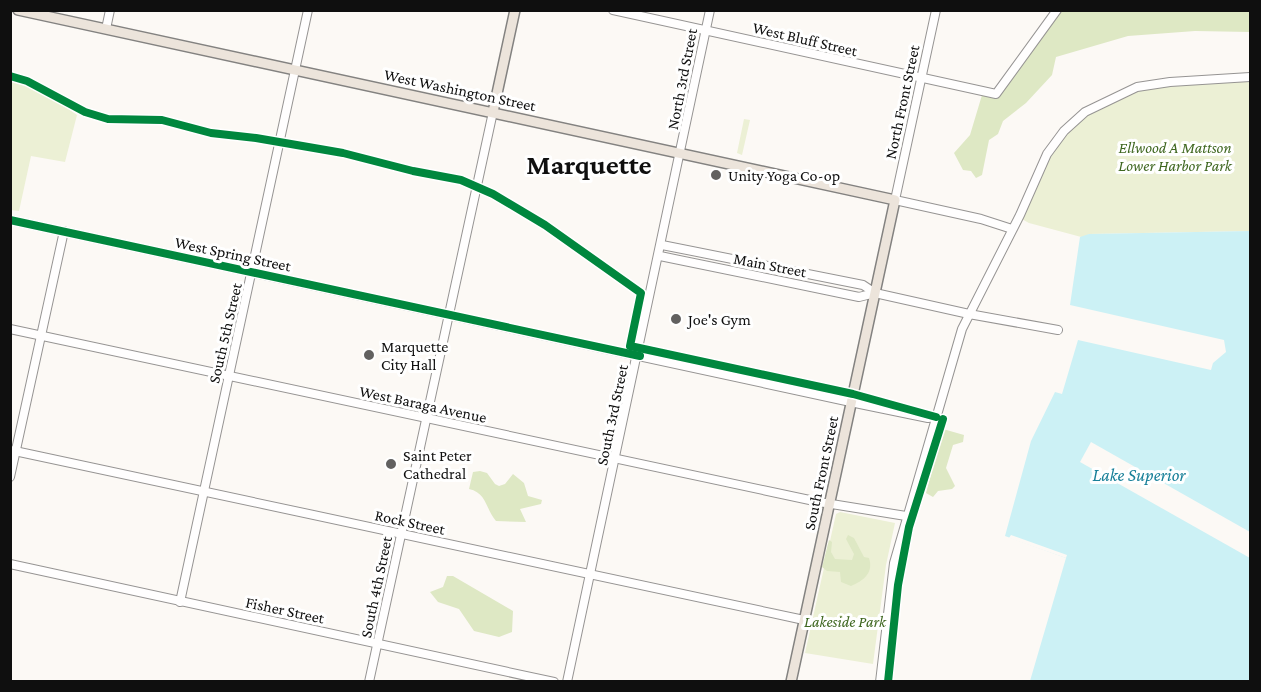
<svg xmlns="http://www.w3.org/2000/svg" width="1261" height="692" viewBox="0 0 1261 692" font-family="'Crimson Pro',serif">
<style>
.green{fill:#ecf0d5}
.forest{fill:#dee8c4}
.water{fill:#ccf1f5}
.pier{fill:#fcf9f5}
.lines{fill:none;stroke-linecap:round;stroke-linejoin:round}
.minor-casing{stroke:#969493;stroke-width:10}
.major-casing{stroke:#838280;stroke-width:12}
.minor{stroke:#fffefe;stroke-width:8}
.major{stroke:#ece4db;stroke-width:9}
.cycleway-casing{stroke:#fff;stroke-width:11}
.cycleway{stroke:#00873e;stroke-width:8}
.poi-dot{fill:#626160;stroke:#fff;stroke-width:2}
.labels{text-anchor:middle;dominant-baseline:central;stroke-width:6;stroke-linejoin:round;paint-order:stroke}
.street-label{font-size:16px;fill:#0f0f0f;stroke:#fff}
.park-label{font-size:16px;font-style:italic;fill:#3f6720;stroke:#fff}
.poi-label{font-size:16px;fill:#0f0f0f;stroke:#fff;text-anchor:start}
.water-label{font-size:18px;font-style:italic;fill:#198099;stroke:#fff}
.town-label{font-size:28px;font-weight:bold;fill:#0f0f0f;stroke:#fff}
</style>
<rect width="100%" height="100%" fill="#fcf9f5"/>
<!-- green -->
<g class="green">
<path d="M 10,77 L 27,81 L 77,115 L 65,162 L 31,156 L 19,211 L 11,210 Z"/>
<path d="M 1250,77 L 1250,231 L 1089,234 L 1085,238 L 1029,223 L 1018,217 L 1047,154 L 1085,112 L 1137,87 Z"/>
<path d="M 744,119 L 750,120 L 742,155 L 737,153 Z"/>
<path d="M 840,512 L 895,523 L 886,565 L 873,664 L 805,653 L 836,514 Z"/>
</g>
<!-- forest -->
<g class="forest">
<path d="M 1060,11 L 1250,11 L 1250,32 L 1195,31 L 1128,36 L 1056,57 L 1052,75 L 1026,103 L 1003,121 L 998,134 L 989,140 L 982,175 L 976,178 L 971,171 L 963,170 L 954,153 L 970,135 L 982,95 L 998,96 Z"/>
<path d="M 943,429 L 964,435 L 963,442 L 953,445 L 946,468 L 955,486 L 952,489 L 938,491 L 933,497 L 926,493 Z"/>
<path d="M 480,471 L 487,473 L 495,484 L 499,486 L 505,484 L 513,474 L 524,483 L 528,496 L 542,500 L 541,504 L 520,509 L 526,522 L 496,521 C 485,508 487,493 469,489 L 473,472 Z"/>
<path d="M 848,535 L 854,538 L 864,557 L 869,558 C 874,573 863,581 851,586 L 841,582 L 840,572 L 827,571 L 822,567 L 829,540 L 832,542 L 831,552 L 835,559 L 852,560 L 854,554 L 846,539 Z"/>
<path d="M 447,576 L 453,576 L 513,611 L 512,632 L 499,637 L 474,631 L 459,609 L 438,602 L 430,592 L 443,587 Z"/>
</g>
<!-- water -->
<path class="water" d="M 1250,231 L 1250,681 L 1030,681 L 1066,558 L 1005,536 L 1031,441 L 1055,392 L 1062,394 L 1078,340 L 1211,370 L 1213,363 L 1226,352 L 1224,340 L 1070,305 L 1080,237 L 1089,234 Z"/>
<!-- pier -->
<g class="pier">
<path d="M 1091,442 L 1250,532 L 1250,558 L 1080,462 Z"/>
<path d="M 1011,535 L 1067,555 L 1066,558 L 1009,538 Z"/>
</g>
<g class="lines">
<defs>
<g id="minor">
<path d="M 613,10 L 996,94 L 1057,10"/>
<path d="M 936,10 L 895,200 L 981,219 L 1012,229"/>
<path d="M 106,29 L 110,10"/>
<path d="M 10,220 L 860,404 L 928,418 L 936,417"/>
<path d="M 662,245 L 863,285 L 875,293 L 969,314 L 1058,330"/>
<path d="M 660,256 L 859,297 L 875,293"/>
<path d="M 10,329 L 819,502 L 906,516"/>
<path d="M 10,450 L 804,620"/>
<path d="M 10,477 L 64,231"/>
<path d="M 10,564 L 554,682"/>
<path d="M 180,602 L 308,10"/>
<path d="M 369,682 L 493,112"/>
<path d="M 567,682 L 710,10"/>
<path d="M 880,682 L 894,563 L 962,329 L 1020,215 L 1047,154 L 1064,131 L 1085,112 L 1137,87 L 1170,82 L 1250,77"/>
</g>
<g id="major">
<path d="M 18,10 L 895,200 L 791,682"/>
<path d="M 493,112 L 515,10"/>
</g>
</defs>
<!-- minor casing -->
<use href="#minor" class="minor-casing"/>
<!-- major casing -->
<use href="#major" class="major-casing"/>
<!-- minor -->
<use href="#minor" class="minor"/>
<!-- major -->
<use href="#major" class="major"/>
<defs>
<g id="cycleway">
<path d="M 10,76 L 27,81 L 85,112 L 108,119 L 162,120 L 211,133 L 256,138 L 343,153 L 413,171 L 461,180 L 493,194 L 545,225 L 641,293 L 630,346 L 853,394 L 936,417"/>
<path d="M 10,220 L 640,356"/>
<path d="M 888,682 L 898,585 L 909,527 L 943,419"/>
</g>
</defs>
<!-- cycleway casing -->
<use href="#cycleway" class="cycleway-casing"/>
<!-- cycleway -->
<use href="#cycleway" class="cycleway"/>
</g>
<!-- markers -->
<g class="poi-dot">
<circle cx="716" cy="175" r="6"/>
<circle cx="676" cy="319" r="6"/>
<circle cx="369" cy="355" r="6"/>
<circle cx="391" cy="464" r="6"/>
</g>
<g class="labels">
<!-- street labels -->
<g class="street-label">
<text transform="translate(805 39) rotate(13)">West Bluff Street</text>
<text transform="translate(682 79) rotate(-79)">North 3rd Street</text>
<text transform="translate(460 90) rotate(12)">West Washington Street</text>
<text transform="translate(902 102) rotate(-78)">North Front Street</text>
<text transform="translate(233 254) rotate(12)">West Spring Street</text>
<text transform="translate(770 265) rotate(11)">Main Street</text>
<text transform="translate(225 333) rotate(-77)">South 5th Street</text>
<text transform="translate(423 404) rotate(12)">West Baraga Avenue</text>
<text transform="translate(612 415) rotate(-78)">South 3rd Street</text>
<text transform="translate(821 473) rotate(-78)">South Front Street</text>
<text transform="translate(410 522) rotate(12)">Rock Street</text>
<text transform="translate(376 587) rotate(-78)">South 4th Street</text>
<text transform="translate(285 610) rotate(12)">Fisher Street</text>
</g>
<!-- park labels -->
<g class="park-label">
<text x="1175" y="147">Ellwood A Mattson<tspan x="1175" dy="18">Lower Harbor Park</tspan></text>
<text x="845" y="621">Lakeside Park</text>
</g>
<!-- poi labels -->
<g class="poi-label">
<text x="728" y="175">Unity Yoga Co-op</text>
<text x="688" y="319">Joe's Gym</text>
<text x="381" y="346">Marquette<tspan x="381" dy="18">City Hall</tspan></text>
<text x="403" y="455">Saint Peter<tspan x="403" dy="18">Cathedral</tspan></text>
</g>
<!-- water labels -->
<g class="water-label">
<text x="1139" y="475">Lake Superior</text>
</g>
<!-- town labels -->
<g class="town-label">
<text x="589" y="164">Marquette</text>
</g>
</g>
<!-- border -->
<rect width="1261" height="692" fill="none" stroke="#0f0f0f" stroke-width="24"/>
</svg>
